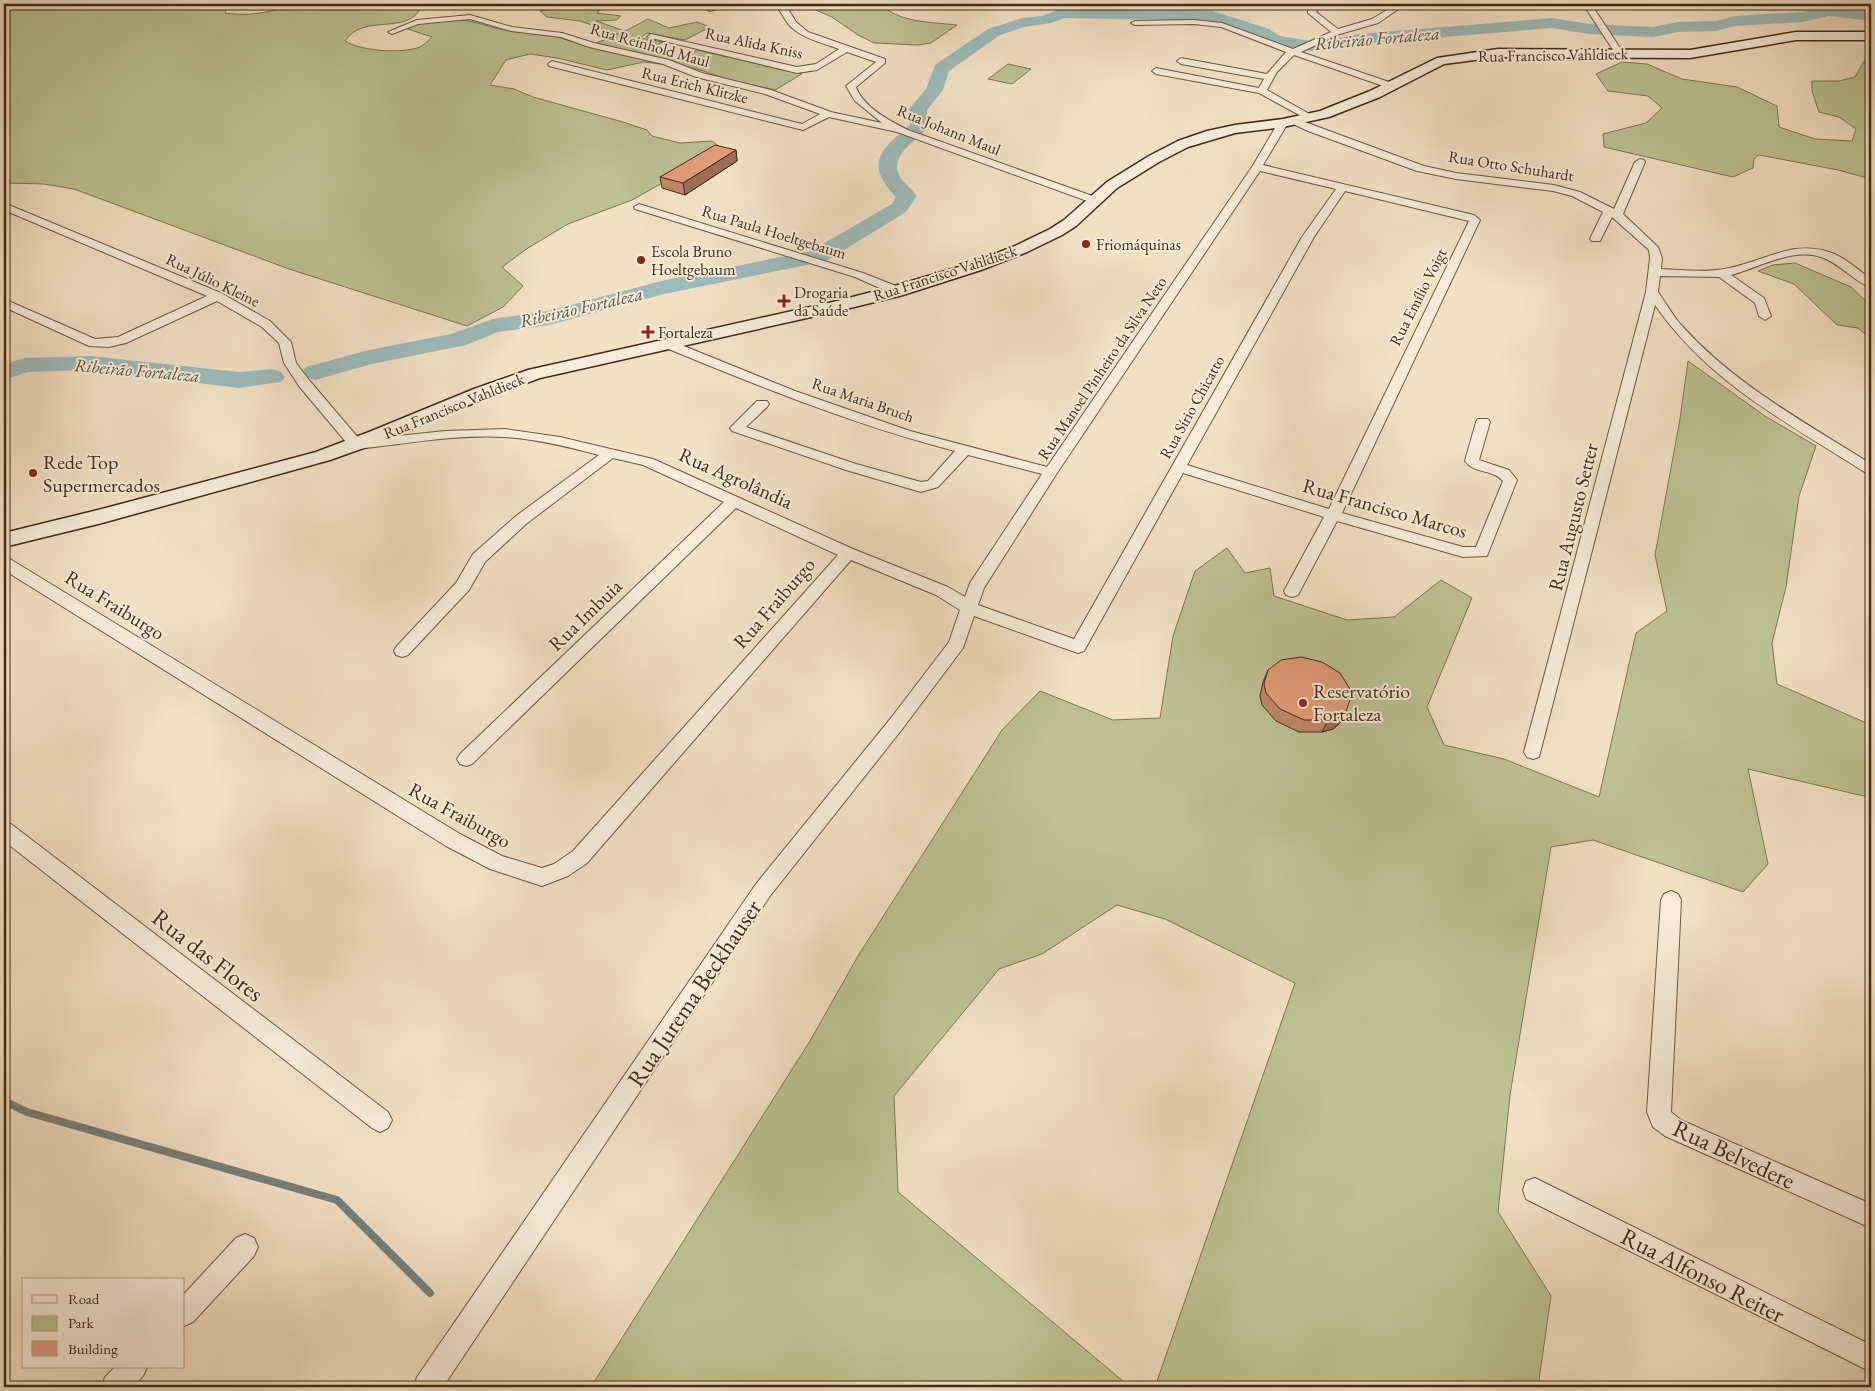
<svg xmlns="http://www.w3.org/2000/svg" width="1875" height="1391" viewBox="0 0 1875 1391" font-family="'EB Garamond',serif">
<style>
.green{fill:#bcc293;stroke:#7e7654}
.lines{fill:none;stroke-linecap:round;stroke-linejoin:round}
.stream-far1{stroke:#788179;stroke-width:3}
.stream{stroke:#788179;stroke-width:8}
.river{fill:#9dbbbb;fill-rule:evenodd}
.minor-casing{stroke:#6d5840;stroke-width:2}
.secondary-casing{stroke:#412b15;stroke-width:3}
.minor{fill:#f7ebd8;fill-rule:evenodd}
.secondary{fill:#f7ebd8;fill-rule:evenodd}
.wall{fill:#c28669;stroke:#412b15}
.shaded-wall{fill:#9e6d55;stroke:#412b15}
.building{fill:#e29c7a;stroke:#412b15}
.poi-dot{fill:#8f2418;stroke:#f7ebd8;stroke-width:2}
.labels{text-anchor:middle;dominant-baseline:central;stroke-width:4;stroke-linejoin:round;paint-order:stroke}
.far-street-label{font-size:16px;fill:#412b15;stroke:#f7ebd8}
.far-poi-label{font-size:16px;fill:#412b15;stroke:#f7ebd8;text-anchor:start}
.far-water-label{font-size:18px;font-style:italic;fill:#584f3e;stroke:#f7ebd8}
.poi-label{font-size:20px;fill:#412b15;stroke:#f7ebd8;text-anchor:start}
.street-label{font-size:20px;fill:#412b15;stroke:#f7ebd8}
.near-street-label{font-size:24px;fill:#412b15;stroke:#f7ebd8}
</style>
<rect width="100%" height="100%" fill="#f2e0c3"/>
<filter id="stains"><feTurbulence type="fractalNoise" baseFrequency=".004" numOctaves="4"/><feColorMatrix values="0 0 0 0 .2 0 0 0 0 .09 0 0 0 0 .02 0 0 0 .5 -.17"/></filter>
<radialGradient id="worn" r=".72"><stop offset=".6" stop-color="#630" stop-opacity="0"/><stop offset="1" stop-color="#630" stop-opacity=".3"/></radialGradient>
<!-- green -->
<g class="green">
<path d="M 21,4 L 258,4 L 226,9 L 225,13 C 246,16 270,14 289,4 L 429,4 L 422,6 C 408,37 364,12 345,41 C 360,51 402,54 420,47 C 424,45 429,40 432,37 L 405,28 L 415,23 L 444,19 L 470,21 L 499,29 L 557,37 L 589,46 L 618,34 L 580,21 L 547,17 L 540,11 L 567,6 L 568,4 L 606,4 L 597,13 L 621,16 L 616,20 L 596,21 L 625,31 L 648,19 L 669,28 L 697,22 L 710,27 L 685,40 L 647,33 L 640,38 L 663,42 L 647,51 L 682,58 L 697,50 L 802,74 L 775,90 L 730,80 L 694,68 L 644,62 L 607,70 L 557,58 L 530,54 L 506,60 L 490,85 L 514,89 L 533,97 L 623,122 L 647,130 L 652,136 L 680,143 L 712,141 L 723,149 L 632,200 L 568,224 L 528,248 L 502,267 L 523,286 L 503,307 L 467,326 L 289,269 L 74,189 L 44,184 L 4,183 L 4,8 Z"/>
<path d="M 802,4 L 880,4 C 900,23 931,22 957,25 L 931,43 L 918,45 L 874,43 L 858,35 L 832,17 Z"/>
<path d="M 1871,54 L 1871,179 L 1838,170 L 1759,155 L 1754,159 L 1753,168 L 1733,177 L 1604,147 L 1603,134 L 1646,123 L 1662,108 L 1648,96 L 1608,91 L 1596,74 L 1622,62 L 1647,64 L 1682,79 L 1737,87 L 1777,106 L 1779,127 L 1815,139 L 1852,141 L 1856,129 L 1839,117 L 1819,112 L 1812,91 L 1812,81 L 1839,81 L 1855,77 L 1864,61 Z"/>
<path d="M 1008,64 L 1031,69 L 1012,84 L 988,79 Z"/>
<path d="M 1795,263 L 1851,287 L 1871,306 L 1871,339 L 1858,328 L 1837,325 L 1794,284 L 1758,271 L 1773,265 Z"/>
<path d="M 1688,361 L 1765,416 L 1816,446 L 1799,496 L 1786,587 L 1772,643 L 1777,684 L 1871,725 L 1871,777 L 1868,797 L 1748,769 L 1768,864 L 1743,892 L 1593,840 L 1551,847 L 1510,1095 L 1498,1212 L 1551,1296 L 1538,1387 L 1155,1387 L 1295,983 L 1165,919 L 1117,905 L 1042,954 L 999,969 L 894,1096 L 898,1192 L 1130,1387 L 591,1387 L 810,1041 L 858,956 L 1002,730 L 1040,691 L 1113,720 L 1160,718 L 1173,636 L 1195,571 L 1227,548 L 1245,573 L 1270,568 L 1274,596 L 1347,620 L 1394,617 L 1441,580 L 1472,598 L 1427,707 L 1444,745 L 1504,759 L 1599,797 L 1636,633 L 1667,611 L 1655,555 L 1680,419 Z"/>
</g>
<g class="lines">
<!-- stream-far1 -->
<path class="stream-far1" d="M 1829,11 L 1857,4"/>
<!-- stream -->
<path class="stream" d="M 4,1101 L 27,1112 L 337,1200 L 430,1293"/>
<!-- river -->
<g class="river">
<path d="M 1829,6 L 1871,11 L 1871,21 L 1829,16 L 1802,22 L 1735,26 L 1716,31 L 1678,32 L 1653,37 L 1589,34 L 1552,28 L 1360,44 L 1317,52 L 1269,43 L 1257,35 L 1212,21 L 1065,18 L 1051,23 L 1024,27 L 1000,35 L 949,71 L 943,90 L 927,110 L 928,127 C 919,140 889,154 899,175 C 903,183 912,189 917,196 L 906,212 L 826,261 L 664,294 L 549,325 L 498,332 L 466,345 L 372,364 L 315,380 L 306,377 L 302,372 L 306,367 L 369,350 L 451,334 L 493,319 L 548,311 L 661,281 L 811,251 L 892,204 L 896,197 C 865,164 879,151 910,125 L 909,109 L 926,89 L 935,65 L 988,29 L 1022,18 L 1042,16 L 1063,8 L 1213,11 L 1269,29 L 1280,36 L 1317,42 L 1360,34 L 1552,18 L 1589,24 L 1653,27 L 1678,22 L 1716,21 L 1735,16 L 1802,12 Z"/>
<path d="M 90,356 L 239,372 L 272,369 L 281,372 L 285,377 L 281,382 L 239,388 L 90,370 L 28,372 L 4,380 L 4,364 L 25,358 Z"/>
</g>
<defs>
<g id="minor">
<path d="M 697,4 L 707,4 L 717,9 L 710,11 Z"/>
<path d="M 774,4 L 785,4 L 796,22 L 808,32 L 885,59 L 885,63 L 856,87 C 863,107 890,121 908,130 L 1098,198 L 1099,200 L 1094,203 L 1090,202 L 897,132 L 829,117 L 803,130 L 549,66 L 548,64 L 552,61 L 802,124 L 820,114 L 765,94 L 696,77 L 663,64 L 589,47 L 561,37 L 511,31 L 470,19 L 418,24 L 392,34 L 388,32 L 417,20 L 470,15 L 512,27 L 562,33 L 594,43 L 669,60 L 702,73 L 771,90 L 831,112 L 882,123 L 855,101 L 846,86 L 876,62 L 847,52 L 817,70 L 797,73 L 647,37 L 651,34 L 797,67 L 816,64 L 839,49 C 823,43 804,39 791,27 C 784,20 781,10 774,4 Z"/>
<path d="M 994,4 L 1003,4 L 997,7 L 994,7 Z"/>
<path d="M 1313,4 L 1321,4 L 1316,12 L 1338,29 L 1372,19 L 1397,4 L 1406,4 L 1378,23 L 1340,34 L 1301,52 L 1395,84 L 1395,88 L 1389,88 L 1294,55 L 1277,72 L 1267,90 L 1313,116 L 1315,118 L 1310,121 L 1259,93 L 1156,74 L 1152,71 L 1156,68 L 1259,88 L 1264,79 L 1181,64 L 1177,61 L 1181,58 L 1267,74 L 1286,52 L 1221,27 L 1194,24 L 1135,25 L 1131,23 L 1135,21 L 1194,20 L 1222,23 L 1293,49 L 1331,32 L 1308,13 L 1308,9 Z"/>
<path d="M 1583,4 L 1591,4 L 1624,54 L 1623,56 L 1617,56 Z"/>
<path d="M 1294,118 L 1424,166 L 1456,173 L 1554,185 L 1580,192 L 1614,209 L 1635,162 L 1640,159 L 1644,160 L 1645,162 L 1623,214 L 1658,247 L 1662,258 L 1661,269 C 1683,270 1707,273 1729,268 C 1765,261 1792,240 1829,252 C 1845,257 1858,270 1871,279 L 1871,287 L 1867,286 C 1853,279 1842,267 1828,260 C 1797,244 1762,267 1731,275 L 1764,298 L 1771,316 L 1765,320 L 1759,316 L 1755,303 L 1719,277 L 1660,276 L 1658,292 C 1666,303 1673,316 1682,326 C 1735,385 1805,422 1871,464 L 1871,474 L 1866,473 C 1788,423 1709,383 1655,305 L 1539,757 L 1533,759 L 1527,757 L 1524,752 L 1646,292 L 1650,258 L 1649,250 L 1612,217 L 1600,241 L 1592,241 L 1590,239 L 1603,212 L 1572,196 L 1553,191 L 1456,179 L 1417,171 L 1308,131 L 1291,123 L 1291,119 Z"/>
<path d="M 1283,120 L 1288,123 L 1263,165 L 1474,215 L 1480,220 L 1342,513 L 1463,547 L 1476,547 L 1503,481 C 1493,469 1474,474 1465,461 L 1476,422 L 1478,419 L 1488,419 L 1490,422 L 1479,460 L 1509,470 L 1517,480 L 1487,556 L 1463,557 L 1337,521 L 1298,595 L 1292,597 L 1286,595 L 1284,591 L 1324,517 L 1183,473 L 1084,651 L 1078,653 L 1072,651 L 974,616 L 963,648 L 903,728 L 770,896 L 443,1387 L 414,1387 L 417,1377 L 756,884 L 891,718 L 949,642 L 960,610 L 936,595 L 851,560 L 587,863 L 568,876 L 542,886 L 490,869 L 446,846 L 4,570 L 4,558 L 10,559 L 460,834 L 502,856 L 542,868 L 554,864 L 573,851 L 838,555 L 736,508 L 472,764 L 466,766 L 460,764 L 457,759 L 460,754 L 724,502 L 643,465 L 613,458 L 526,524 L 485,562 L 469,590 L 408,655 L 402,657 L 396,655 L 394,651 L 396,647 L 456,583 L 473,554 L 516,516 L 599,455 C 569,447 537,439 505,437 C 456,434 405,444 356,449 L 351,448 L 299,386 L 284,363 L 279,343 L 262,327 L 217,301 L 126,343 L 109,347 L 89,346 L 4,307 L 4,299 L 95,339 L 118,337 L 207,296 L 4,210 L 4,203 L 221,293 L 270,321 L 291,342 L 296,363 L 309,380 L 360,440 L 445,431 L 505,429 L 560,437 L 653,459 L 853,549 L 948,587 L 965,597 L 970,583 L 1042,474 L 968,455 L 938,487 L 921,492 L 846,470 L 732,431 L 730,428 L 757,401 L 767,401 L 769,404 L 767,407 L 746,427 L 856,464 L 921,482 L 928,481 L 955,451 C 855,425 761,387 666,348 L 664,345 L 666,342 L 674,342 L 795,391 L 910,431 L 1047,467 L 1252,167 L 1278,123 ZM 1260,171 L 1336,189 L 1302,237 L 1074,639 L 978,605 L 984,588 L 1057,473 ZM 1345,191 L 1469,221 L 1329,509 L 1187,465 L 1314,237 Z"/>
<path d="M 639,204 L 863,273 L 901,288 L 903,291 L 901,294 L 893,294 L 855,277 L 635,209 L 634,207 Z"/>
<path d="M 4,822 L 11,824 L 388,1112 L 392,1120 L 388,1128 L 380,1132 L 372,1128 L 4,841 Z"/>
<path d="M 1671,891 L 1678,894 L 1681,900 L 1671,1112 L 1681,1120 L 1871,1204 L 1871,1228 L 1665,1136 L 1653,1127 L 1647,1112 L 1661,900 L 1664,894 Z"/>
<path d="M 1535,1178 L 1871,1345 L 1871,1372 L 1526,1199 L 1523,1190 L 1526,1181 Z"/>
<path d="M 245,1234 L 254,1238 L 258,1247 L 254,1256 L 193,1322 L 184,1326 L 184,1294 L 236,1238 Z"/>
<path d="M 115,1367 L 147,1367 L 143,1376 L 133,1387 L 102,1387 L 105,1377 Z"/>
</g>
<path id="secondary" d="M 1796,32 L 1871,32 L 1871,40 L 1796,40 L 1690,58 L 1498,57 L 1444,64 L 1380,97 L 1329,117 L 1283,127 L 1235,133 L 1188,147 L 1159,162 L 1117,188 L 1076,226 L 1062,235 L 1027,252 L 981,270 L 903,295 L 838,311 L 540,378 L 488,397 L 383,441 L 330,460 L 102,523 L 4,547 L 4,533 L 102,509 L 316,452 L 369,432 L 474,389 L 528,370 L 837,301 L 891,287 L 969,264 L 1015,246 L 1050,229 L 1064,220 L 1107,182 L 1149,156 L 1178,141 L 1207,131 L 1235,125 L 1283,119 L 1320,111 L 1370,91 L 1437,58 L 1498,49 L 1690,50 Z"/>
</defs>
<!-- minor casing -->
<use href="#minor" class="minor-casing"/>
<!-- secondary casing -->
<use href="#secondary" class="secondary-casing"/>
<!-- minor -->
<use href="#minor" class="minor"/>
<!-- secondary -->
<use href="#secondary" class="secondary"/>
</g>
<!-- wall -->
<g class="wall">
<path d="M 736,150 L 737,161 L 685,195 L 662,188 L 660,177 Z"/>
<path d="M 1268,670 L 1346,711 L 1340,723 L 1333,729 L 1322,732 L 1299,732 L 1276,721 L 1262,705 L 1260,696 L 1263,682 Z"/>
</g>
<!-- shaded-wall -->
<g class="shaded-wall">
<path d="M 736,150 L 737,161 L 685,195 L 683,183 Z"/>
<path d="M 1346,711 L 1340,723 L 1333,729 L 1322,732 L 1328,720 Z"/>
</g>
<!-- building -->
<g class="building">
<path d="M 715,145 L 736,150 L 683,183 L 660,177 Z"/>
<path d="M 1301,657 L 1322,662 L 1340,673 L 1350,689 L 1351,697 L 1346,711 L 1338,717 L 1328,720 L 1304,720 L 1280,709 L 1266,693 L 1264,684 L 1268,670 L 1281,660 Z"/>
</g>
<!-- markers -->
<g class="poi-dot">
<circle cx="1086" cy="244" r="5"/>
<circle cx="641" cy="260" r="5"/>
<path d="M781.5 293.5h5v5h5v5h-5v5h-5v-5h-5v-5h5z"/>
<path d="M645.5 324.5h5v5h5v5h-5v5h-5v-5h-5v-5h5z"/>
<circle cx="33" cy="473" r="5"/>
<circle cx="1303" cy="703" r="5"/>
</g>
<g class="labels">
<!-- far-street labels -->
<g class="far-street-label">
<text transform="translate(754 43) rotate(12)">Rua Alida Kniss</text>
<text transform="translate(650 45) rotate(16)">Rua Reinhold Maul</text>
<text transform="translate(1553 55) rotate(-1)">Rua Francisco Vahldieck</text>
<text transform="translate(695 85) rotate(14)">Rua Erich Klitzke</text>
<text transform="translate(949 130) rotate(22)">Rua Johann Maul</text>
<text transform="translate(1511 166) rotate(9)">Rua Otto Schuhardt</text>
<text transform="translate(774 232) rotate(17)">Rua Paula Hoeltgebaum</text>
<text transform="translate(945 273) rotate(-18)">Rua Francisco Vahldieck</text>
<text transform="translate(213 280) rotate(26)">Rua Júlio Kleine</text>
<text transform="translate(1418 297) rotate(-63)">Rua Emílio Voigt</text>
<text transform="translate(1102 368) rotate(-56)">Rua Manoel Pinheiro da Silva Neto</text>
<text transform="translate(863 400) rotate(19)">Rua Maria Bruch</text>
<text transform="translate(454 406) rotate(-22)">Rua Francisco Vahldieck</text>
<text transform="translate(1192 407) rotate(-61)">Rua Sírio Chicatto</text>
</g>
<!-- far-poi labels -->
<g class="far-poi-label">
<text x="1096" y="244">Friomáquinas</text>
<text x="651" y="251">Escola Bruno<tspan x="651" dy="18">Hoeltgebaum</tspan></text>
<text x="794" y="292">Drogaria<tspan x="794" dy="18">da Saúde</tspan></text>
<text x="658" y="332">Fortaleza</text>
</g>
<!-- far-water labels -->
<g class="far-water-label">
<text transform="translate(1377 38) rotate(-5)">Ribeirão Fortaleza</text>
<text transform="translate(581 307) rotate(-13)">Ribeirão Fortaleza</text>
<text transform="translate(137 370) rotate(5)">Ribeirão Fortaleza</text>
</g>
<!-- poi labels -->
<g class="poi-label">
<text x="43" y="462">Rede Top<tspan x="43" dy="23">Supermercados</tspan></text>
<text x="1313" y="691">Reservatório<tspan x="1313" dy="23">Fortaleza</tspan></text>
</g>
<!-- street labels -->
<g class="street-label">
<text transform="translate(736 478) rotate(24)">Rua Agrolândia</text>
<text transform="translate(1385 508) rotate(16)">Rua Francisco Marcos</text>
<text transform="translate(1573 517) rotate(-76)">Rua Augusto Setter</text>
<text transform="translate(774 603) rotate(-49)">Rua Fraiburgo</text>
<text transform="translate(115 605) rotate(32)">Rua Fraiburgo</text>
<text transform="translate(585 615) rotate(-44)">Rua Imbuia</text>
<text transform="translate(460 815) rotate(29)">Rua Fraiburgo</text>
</g>
<!-- near-street labels -->
<g class="near-street-label">
<text transform="translate(208 955) rotate(38)">Rua das Flores</text>
<text transform="translate(694 993) rotate(-56)">Rua Jurema Beckhauser</text>
<text transform="translate(1734 1154) rotate(25)">Rua Belvedere</text>
<text transform="translate(1703 1275) rotate(27)">Rua Alfonso Reiter</text>
</g>
</g>
<!-- margin -->
<rect width="1875" height="1391" fill="none" stroke="#f2e0c3" stroke-width="20"/>
<rect x="5" y="5" width="1865" height="1381" fill="none" stroke="#412b15" stroke-width="2.5"/>
<rect x="10" y="10" width="1855" height="1371" fill="none" stroke="#412b15"/>
<!-- legend -->
<rect x="22" y="1278" width="162" height="90" fill="#f7ebd8" stroke="#ae9e8a"/>
<rect x="32" y="1295" width="25" height="8" fill="#f7ebd8" stroke="#ae9e8a"/>
<text x="68" y="1304" font-size="15" fill="#412b15">Road</text>
<rect x="32" y="1316" width="25" height="15" fill="#bcc293" stroke="#ae9e8a"/>
<text x="68" y="1328" font-size="15" fill="#412b15">Park</text>
<rect x="32" y="1341" width="25" height="15" fill="#e29c7a" stroke="#ae9e8a"/>
<text x="68" y="1354" font-size="15" fill="#412b15">Building</text>
<rect width="100%" height="100%" filter="url(#stains)"/>
<rect width="100%" height="100%" fill="url(#worn)"/>
</svg>
